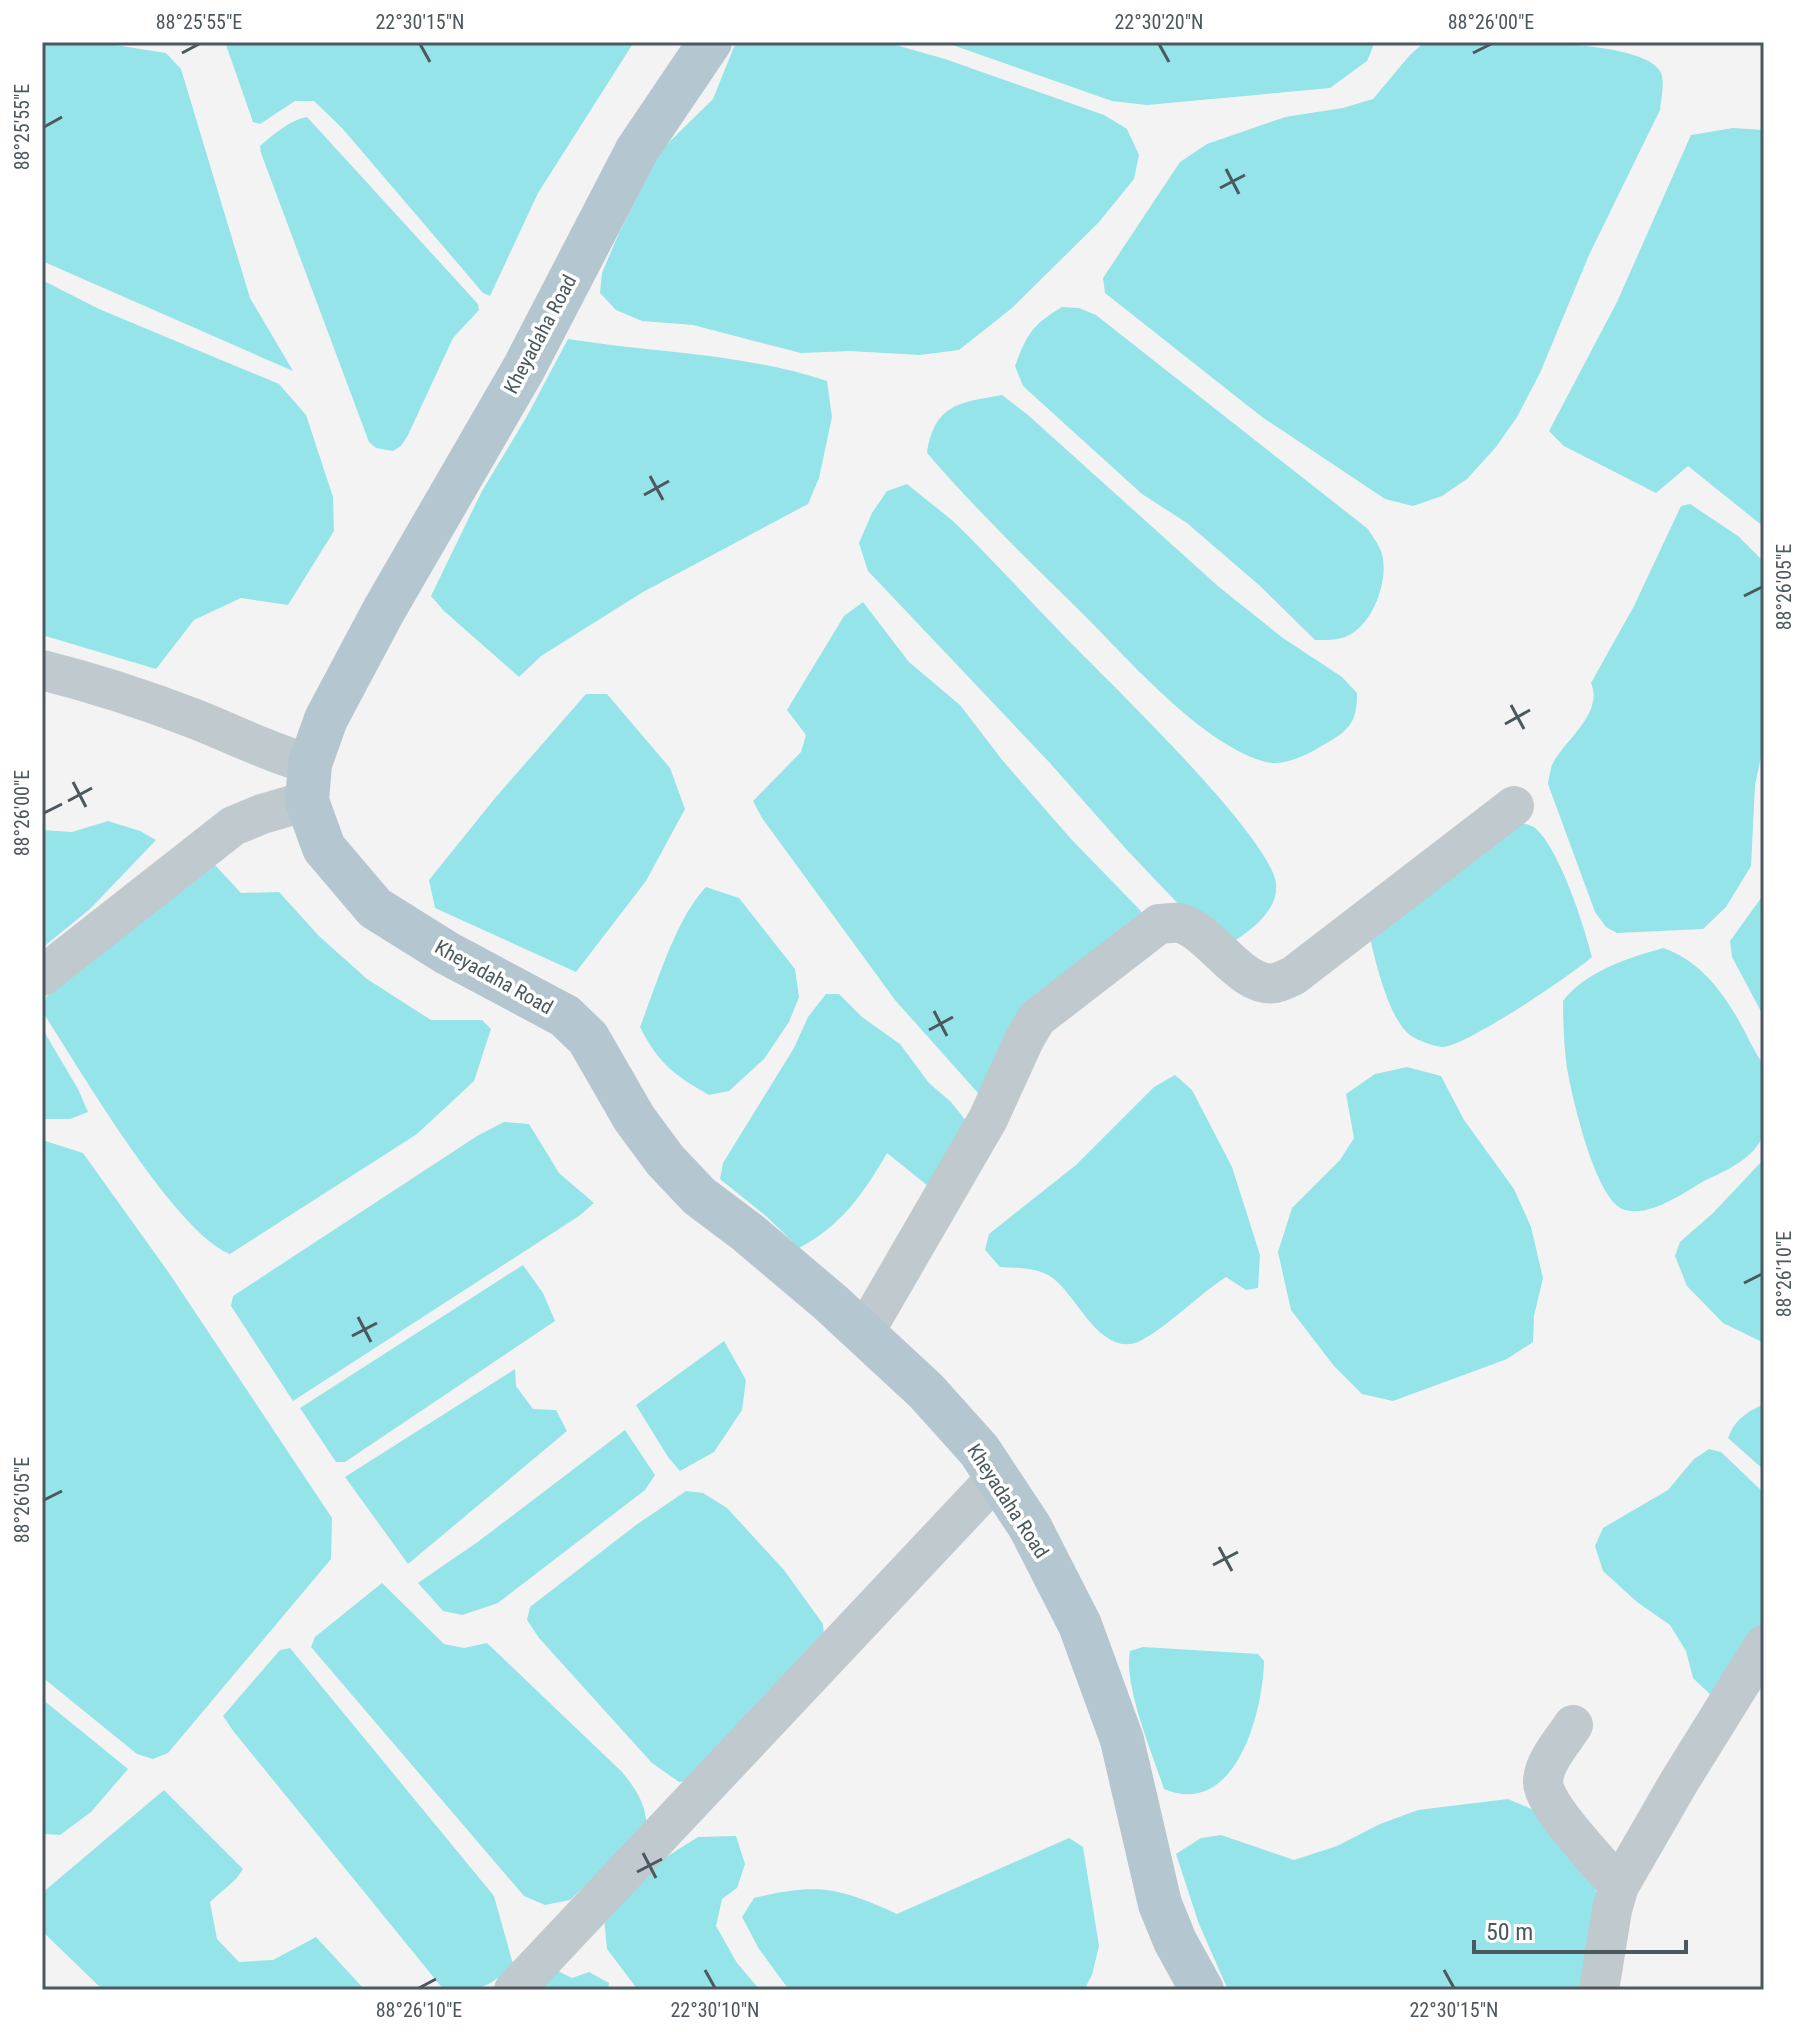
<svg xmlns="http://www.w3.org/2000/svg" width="1806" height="2032" viewBox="0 0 1806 2032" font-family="'Roboto Condensed',sans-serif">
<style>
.water{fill:#94e4e9}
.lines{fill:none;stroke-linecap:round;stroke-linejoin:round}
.minor{stroke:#bfc9ce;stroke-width:40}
.major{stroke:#b4c6cf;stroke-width:44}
.ticks{fill:none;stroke:#4b595f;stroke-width:3}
.labels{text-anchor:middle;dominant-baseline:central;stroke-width:7;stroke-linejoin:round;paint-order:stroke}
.street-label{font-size:20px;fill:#4b595f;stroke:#fff}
.neatline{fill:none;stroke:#4b595f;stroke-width:3}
.ticks-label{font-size:20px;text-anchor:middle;fill:#4b595f}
</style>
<rect width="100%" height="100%" fill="#f4f3f3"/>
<!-- water -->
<g class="water">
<path d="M 42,42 L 96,42 L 166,53 L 181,69 L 250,298 L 293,371 L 42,261 Z"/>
<path d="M 225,42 L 634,42 L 538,193 L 490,296 L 483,293 L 342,128 L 314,101 L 295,101 L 260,124 L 253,122 Z"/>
<path d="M 736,42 L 885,42 L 945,59 L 1104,115 L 1127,129 L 1139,155 L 1134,179 L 1099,222 L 1012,308 L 959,350 L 920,355 L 850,351 L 801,353 L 693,325 L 642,321 L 616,310 L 600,293 L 602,273 L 619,233 L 661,150 L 713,99 Z"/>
<path d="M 944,42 L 1375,42 L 1367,61 L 1330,88 L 1147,105 L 1112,101 Z"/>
<path d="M 1433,43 C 1473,43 1644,35 1661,73 C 1665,83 1661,99 1660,110 L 1589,255 L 1540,373 L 1517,417 L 1496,447 L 1467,479 L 1442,496 L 1413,506 L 1385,499 L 1262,417 L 1105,293 L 1103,278 L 1180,162 L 1207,144 L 1285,117 L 1343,108 L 1373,99 L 1409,56 L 1421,45 Z"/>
<path d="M 307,117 L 478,304 L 479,310 L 453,338 L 408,435 L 401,446 L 393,451 L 376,448 L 369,442 L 261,153 L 260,146 C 274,134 290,120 307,117 Z"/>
<path d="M 1733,128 L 1764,130 L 1764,527 L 1688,466 L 1656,493 L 1564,446 L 1549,431 L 1617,302 L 1691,135 Z"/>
<path d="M 42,280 L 99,309 L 279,384 L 306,415 L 333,497 L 334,531 L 288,605 L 241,598 L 194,620 L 156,669 L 42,635 Z"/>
<path d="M 1062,307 L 1079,308 L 1096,315 L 1368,529 C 1372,536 1378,543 1381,551 C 1390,576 1375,620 1351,634 C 1340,641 1327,640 1315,640 L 1260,586 L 1187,523 L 1142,494 L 1023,386 L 1015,366 C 1027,334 1032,325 1062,307 Z"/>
<path d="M 568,339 C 654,353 744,353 827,381 L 832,417 L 819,478 L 808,504 L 643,592 L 541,656 L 519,677 L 444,611 L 431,596 L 482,491 L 526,418 Z"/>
<path d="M 1002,395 L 1028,415 L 1219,587 L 1283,638 L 1342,677 L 1357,693 C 1357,722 1350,730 1325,744 C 1307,755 1283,768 1262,761 C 1198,740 1131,662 1084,615 C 1030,562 976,510 927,453 C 935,404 958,403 1002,395 Z"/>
<path d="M 907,484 C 922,497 939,509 954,522 C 993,560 1030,601 1068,640 C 1107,680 1272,838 1276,884 C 1279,910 1250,931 1231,943 L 1205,932 L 1126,849 L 1049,762 L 868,571 L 859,543 L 872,513 L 887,491 Z"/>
<path d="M 1690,504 L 1738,536 L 1764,562 L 1764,743 L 1755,785 L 1751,866 L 1726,907 L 1703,929 L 1617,933 L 1606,927 L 1595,912 L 1548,784 C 1549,778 1550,771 1552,765 C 1564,740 1604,714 1591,683 L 1634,606 L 1681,506 Z"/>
<path d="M 863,602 L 909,662 L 960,705 L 1003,761 L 1072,840 L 1140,910 L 1151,933 L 1059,985 L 986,1102 L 895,1000 L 762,818 L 753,801 L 801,752 L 806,735 L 787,710 L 844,616 Z"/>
<path d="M 586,694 L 607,694 L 670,768 L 685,809 L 646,881 L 576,972 L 435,908 L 429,880 L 496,797 Z"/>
<path d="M 108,821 L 140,831 L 156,840 L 90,909 L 42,948 L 42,830 L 72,832 Z"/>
<path d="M 1516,822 C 1522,823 1529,824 1534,827 C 1559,847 1584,925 1592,957 C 1570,976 1468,1045 1443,1047 C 1437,1047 1419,1041 1413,1037 C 1388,1023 1373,952 1367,924 Z"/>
<path d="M 214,864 L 241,893 L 279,892 L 319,936 L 367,979 L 431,1020 L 482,1020 L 491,1029 L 474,1081 L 417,1134 L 230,1254 C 175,1233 78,1066 42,1011 L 46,997 Z"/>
<path d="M 706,887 L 739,898 L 795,969 L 799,997 L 789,1022 L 764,1059 L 729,1091 L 709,1095 C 674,1075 659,1064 640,1027 C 656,986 676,918 706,887 Z"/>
<path d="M 1764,894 L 1764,1017 L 1732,957 L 1730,941 Z"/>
<path d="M 1663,948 C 1706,962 1732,1005 1751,1044 C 1755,1052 1763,1062 1764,1071 C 1766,1081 1766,1124 1764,1132 C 1757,1158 1725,1171 1704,1181 C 1683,1193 1651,1217 1625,1210 C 1596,1203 1572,1097 1567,1068 C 1564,1046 1563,1023 1563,1001 C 1586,971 1628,958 1663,948 Z"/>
<path d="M 826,994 L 839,994 L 862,1017 L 900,1044 L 929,1083 L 951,1102 L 971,1127 L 983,1162 L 977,1178 L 967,1187 L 938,1194 L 887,1153 C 864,1193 841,1226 799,1248 L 766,1216 L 720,1179 L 723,1163 L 794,1048 L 808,1017 Z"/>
<path d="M 42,1028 L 78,1089 L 88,1112 L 70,1119 L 42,1119 Z"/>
<path d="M 1407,1067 L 1441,1076 L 1464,1120 L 1514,1189 L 1531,1227 L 1543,1278 L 1534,1316 L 1533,1342 L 1507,1359 L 1393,1401 L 1362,1394 L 1334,1366 L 1291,1310 L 1278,1252 L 1292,1208 L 1340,1160 L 1354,1138 L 1346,1094 L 1375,1074 Z"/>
<path d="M 1175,1075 L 1192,1090 L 1232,1167 L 1260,1255 L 1258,1288 L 1246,1290 L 1226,1277 C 1198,1295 1171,1324 1142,1340 C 1103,1361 1078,1298 1054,1279 C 1039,1267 1018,1268 1000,1267 L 985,1250 L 989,1234 L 1076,1165 L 1154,1087 Z"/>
<path d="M 504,1122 L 529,1124 L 559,1173 L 594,1203 L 579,1216 L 293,1401 L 231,1306 L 233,1296 L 477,1136 Z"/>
<path d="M 42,1140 L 83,1153 L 169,1273 L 332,1518 L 331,1559 L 168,1753 L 153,1759 L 137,1754 L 42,1677 Z"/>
<path d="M 1764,1159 L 1764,1343 L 1723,1323 L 1687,1286 L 1675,1256 L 1680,1242 L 1713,1213 Z"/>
<path d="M 523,1265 L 543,1293 L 555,1321 L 345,1462 L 336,1462 L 300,1408 Z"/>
<path d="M 724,1341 L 746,1380 L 742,1410 L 714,1452 L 680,1471 L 668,1457 L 636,1405 Z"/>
<path d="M 515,1369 L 516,1386 L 533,1409 L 556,1410 L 567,1431 L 408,1564 L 345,1477 Z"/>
<path d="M 1764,1404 L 1764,1470 L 1728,1438 C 1735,1419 1747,1412 1764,1404 Z"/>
<path d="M 625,1430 L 655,1475 L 645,1490 L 498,1603 L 462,1615 L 443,1611 L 418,1583 L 479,1541 Z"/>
<path d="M 1709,1449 L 1721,1452 L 1764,1493 L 1764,1635 L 1716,1700 L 1693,1678 L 1686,1651 L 1670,1625 L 1637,1602 L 1603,1571 L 1595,1546 L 1603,1528 L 1668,1490 L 1694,1459 Z"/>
<path d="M 686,1491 L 703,1493 L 727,1508 L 784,1570 L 823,1624 L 825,1651 L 703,1778 L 679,1782 L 652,1763 L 539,1638 L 527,1620 L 530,1607 L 636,1525 Z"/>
<path d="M 382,1583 L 444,1644 L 464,1648 L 487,1643 L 622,1772 C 636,1789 646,1804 647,1828 L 570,1900 L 545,1905 L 524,1896 L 311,1647 L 315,1637 Z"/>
<path d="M 1143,1647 L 1258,1654 L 1264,1661 C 1263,1713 1235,1819 1164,1789 C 1153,1755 1123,1685 1130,1651 Z"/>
<path d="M 290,1648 L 494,1896 L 513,1964 C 488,1990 479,1990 444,1990 L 234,1732 L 223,1716 L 280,1650 Z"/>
<path d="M 42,1699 L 128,1769 L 91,1812 L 60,1835 L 42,1834 Z"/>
<path d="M 164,1790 L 243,1869 L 236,1879 L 210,1902 L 217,1939 L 239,1962 L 273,1960 L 316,1937 L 365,1990 L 103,1990 L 42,1931 L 42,1893 Z"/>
<path d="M 1508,1799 L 1536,1811 L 1560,1829 L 1603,1902 L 1592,1990 L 1228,1990 L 1199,1924 L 1176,1854 L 1201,1838 L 1221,1835 L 1294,1860 L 1337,1846 L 1380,1824 L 1418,1810 Z"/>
<path d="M 736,1836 L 745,1864 L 737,1888 L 722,1899 L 716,1926 L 737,1963 L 760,1990 L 638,1990 L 607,1949 L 604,1918 L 625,1883 L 698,1837 Z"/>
<path d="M 1069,1838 L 1083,1847 L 1099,1946 L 1092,1975 L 1084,1990 L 789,1990 L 759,1949 L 742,1917 L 754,1898 C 817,1883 838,1887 897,1914 Z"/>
<path d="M 558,1971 L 572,1978 L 589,1972 L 609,1983 L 608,1990 L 540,1990 Z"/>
</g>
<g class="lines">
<!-- minor -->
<g class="minor">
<path d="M 42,670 C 94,683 146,700 195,719 C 233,734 270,753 310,764"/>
<path d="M 42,976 L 233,826 L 262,814 L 307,801"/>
<path d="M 864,1333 L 988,1119 L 1025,1038 L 1037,1018 L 1159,924 C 1165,924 1173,922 1179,923 C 1211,930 1241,989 1275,983 C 1281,982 1288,978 1293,976 L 1514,806"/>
<path d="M 1573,1725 C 1563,1741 1545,1760 1543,1780 C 1540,1803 1603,1866 1619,1886"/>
<path d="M 514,1990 L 997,1477"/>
<path d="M 1599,1990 L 1612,1910 L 1619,1886 L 1679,1782 L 1764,1645"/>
</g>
<!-- major -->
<path class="major" d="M 710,42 L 637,150 L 524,368 L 384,610 L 326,719 L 310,764 L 307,801 L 324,848 L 375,908 L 447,953 L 565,1016 L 588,1038 L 634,1118 L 665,1160 L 699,1196 L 747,1232 L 831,1303 L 926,1391 L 979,1450 L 1030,1527 L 1080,1625 L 1122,1740 L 1160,1904 L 1175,1941 L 1202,1990"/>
</g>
<!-- ticks -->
<path class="ticks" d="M 420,44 L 430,62M 1159,44 L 1169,62M 182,53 L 199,44M 1473,53 L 1491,44M 44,127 L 62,117M 1226,169 L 1239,194M 1220,188 L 1245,175M 650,476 L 663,500M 644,495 L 669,481M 1744,596 L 1762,587M 1511,705 L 1524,729M 1505,724 L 1530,710M 73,782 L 86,807M 68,801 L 92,788M 44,813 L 62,804M 934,1011 L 947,1036M 929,1030 L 953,1017M 1744,1283 L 1762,1274M 358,1317 L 371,1342M 352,1336 L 377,1323M 44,1500 L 62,1491M 1219,1547 L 1232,1571M 1213,1565 L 1238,1552M 643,1853 L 656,1878M 637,1872 L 662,1859M 705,1970 L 715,1988M 1444,1970 L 1454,1988M 419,1988 L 436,1979"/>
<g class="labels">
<!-- street labels -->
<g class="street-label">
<text transform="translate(540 334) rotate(-62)">Kheyadaha Road</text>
<text transform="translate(494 977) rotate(29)">Kheyadaha Road</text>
<text transform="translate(1008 1501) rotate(57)">Kheyadaha Road</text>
</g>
</g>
<!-- border -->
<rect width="1806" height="2032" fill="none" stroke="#ffffff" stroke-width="88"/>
<!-- scale -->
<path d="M1474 1940v12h212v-12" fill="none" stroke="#4b595f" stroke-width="4"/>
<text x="1486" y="1940" font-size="24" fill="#4b595f" stroke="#ffffff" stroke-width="6" paint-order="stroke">50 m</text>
<rect x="44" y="44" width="1718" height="1944" class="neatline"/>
<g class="ticks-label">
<text x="199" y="29">88°25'55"E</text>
<text x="420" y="29">22°30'15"N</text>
<text x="1159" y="29">22°30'20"N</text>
<text x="1491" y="29">88°26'00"E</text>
<text transform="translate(22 127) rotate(-90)" y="7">88°25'55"E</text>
<text transform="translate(1784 587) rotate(-90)" y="7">88°26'05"E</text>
<text transform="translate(22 813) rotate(-90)" y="7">88°26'00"E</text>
<text transform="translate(1784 1274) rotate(-90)" y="7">88°26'10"E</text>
<text transform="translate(22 1500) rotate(-90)" y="7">88°26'05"E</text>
<text x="419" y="2017">88°26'10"E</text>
<text x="715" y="2017">22°30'10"N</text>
<text x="1454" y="2017">22°30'15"N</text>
</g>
</svg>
